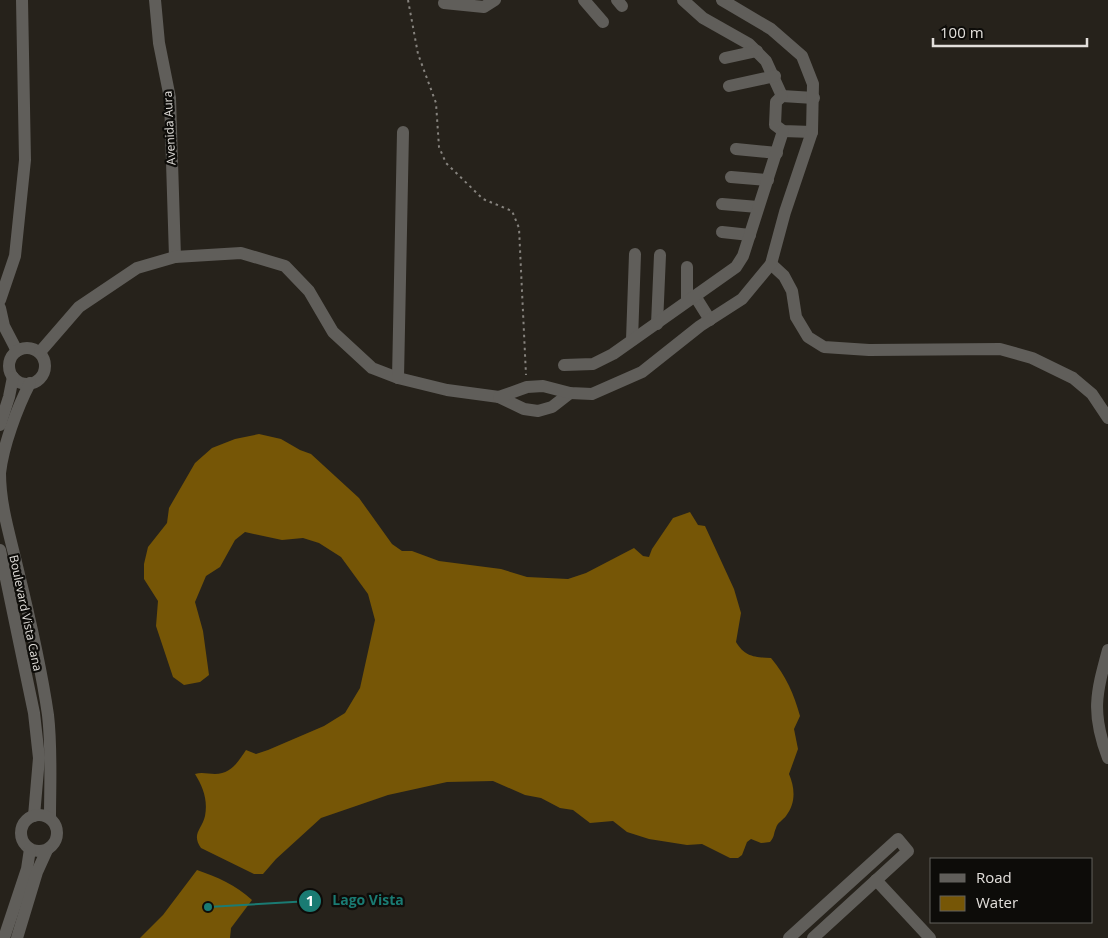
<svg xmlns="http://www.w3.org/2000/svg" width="1108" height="938" viewBox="0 0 1108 938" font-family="'Open Sans',sans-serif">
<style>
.water{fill:#765606}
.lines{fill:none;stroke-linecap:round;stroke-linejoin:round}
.path{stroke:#86837e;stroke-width:2;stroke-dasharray:2.5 4;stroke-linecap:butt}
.minor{stroke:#605e5a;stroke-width:12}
.labels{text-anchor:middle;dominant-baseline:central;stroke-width:4.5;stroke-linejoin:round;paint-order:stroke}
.street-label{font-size:12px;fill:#e2dfdb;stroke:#0d0c09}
.leader{fill:none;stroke:#1a7b73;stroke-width:2}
.callout-dot{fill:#1a7b73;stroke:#0d0c09;stroke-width:2}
.mark-label{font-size:15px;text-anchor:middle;font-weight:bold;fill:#fff}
.callout-label{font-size:14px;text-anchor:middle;font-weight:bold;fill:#1a7b73;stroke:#0d0c09;stroke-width:4.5;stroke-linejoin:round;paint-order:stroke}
</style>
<rect width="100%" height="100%" fill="#26221b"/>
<!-- water -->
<g class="water">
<path d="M 259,434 L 281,439 L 300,450 L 311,454 L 359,498 L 392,544 L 402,551 L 412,551 L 439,561 L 501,569 L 527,577 L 568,579 L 586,573 L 634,548 L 643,556 L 649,557 L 652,549 L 673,518 L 690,512 L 698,525 L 705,526 L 734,589 L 741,613 L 736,642 C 745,657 754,657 771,658 C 786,676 794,694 800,716 L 794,729 L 798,749 L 789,774 C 795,788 796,803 786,816 C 783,820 777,823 776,828 C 773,835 775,836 770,842 L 761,843 L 751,839 L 747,842 L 742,855 L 738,858 L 730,858 L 702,844 L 687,845 L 649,839 L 627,832 L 613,821 L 590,823 L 573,810 L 560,808 L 541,798 L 525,795 L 493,781 L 447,782 L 388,795 L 321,818 L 276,859 L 263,874 L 254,874 L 201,848 C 191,834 202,829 205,816 C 208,800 203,787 195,774 C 202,772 208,774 215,774 C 231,774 238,762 246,750 L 256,754 L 268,750 L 324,726 L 345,713 L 360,688 L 375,620 L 368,594 L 341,557 L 319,543 L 303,538 L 282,540 L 245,532 L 235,540 L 220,567 L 206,576 L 195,602 L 203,631 L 209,675 L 200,682 L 184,685 L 173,677 L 156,626 L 158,601 L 144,579 L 144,564 L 148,547 L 167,523 L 169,508 L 195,463 L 212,448 L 235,439 Z"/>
<path d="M 197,870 C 217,877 236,885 252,900 L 231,928 L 230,938 L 140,938 L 163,915 Z"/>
</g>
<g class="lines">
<!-- path -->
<path class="path" d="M 408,0 L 418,54 L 436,103 L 439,147 L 446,163 L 483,199 L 512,211 L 519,228 L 526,375"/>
<!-- minor -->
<g class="minor">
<path d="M 155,0 L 159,43 L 170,98 L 175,257"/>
<path d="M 584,0 L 603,22"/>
<path d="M 617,0 L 622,6"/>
<path d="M 683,0 L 703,18 L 749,44 L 766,61 L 782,96 L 814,98"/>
<path d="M 444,3 L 484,7 L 495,0"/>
<path d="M 725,58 L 757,51"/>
<path d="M 729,86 L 775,76"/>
<path d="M 782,96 L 776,102 L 775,125 L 783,131 L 812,132"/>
<path d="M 736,149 L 777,153"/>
<path d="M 731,177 L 768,180"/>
<path d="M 722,204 L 758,207"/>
<path d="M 722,232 L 750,235"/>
<path d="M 771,264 L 784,276 L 792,291 L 796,317 L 808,337 L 824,347 L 869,350 L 1000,349 L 1032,358 L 1073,378 L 1092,394 L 1108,418"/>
<path d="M 695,296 L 710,320"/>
<path d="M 0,300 L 15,256 L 25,160 L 22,0"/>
<path d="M 687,301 L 687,267"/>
<path d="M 0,308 L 4,326 L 17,351"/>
<path d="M 657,324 L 660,255"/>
<path d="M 632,340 L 635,254"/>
<circle cx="27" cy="366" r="18"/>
<path d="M 40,352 L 79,307 L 137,268 L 175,257 L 241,253 L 285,266 L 309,291 L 333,332 L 372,368 L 398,378 L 447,390 L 499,397 L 524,409 L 538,411 L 552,407 L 570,393"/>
<path d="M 564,365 L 593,364 L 613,354 L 736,267 L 743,256 L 783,131"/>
<path d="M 398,378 L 403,132"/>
<path d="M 30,383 C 17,408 3,446 0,473 C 0,505 10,536 17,566 C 29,615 41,666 48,715 C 52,749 50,784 50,818"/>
<path d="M 499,397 L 527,387 L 543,386 L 570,393 L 592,394 L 642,372 L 700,326 L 742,299 L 771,264 L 785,212 L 812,132 L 813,84 L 802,56 L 771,29 L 722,0"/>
<path d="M 0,425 L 9,397 L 13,377"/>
<path d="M 0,550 L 34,713 L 39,758 L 34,816"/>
<path d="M 1108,650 C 1096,694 1091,713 1108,758"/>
<circle cx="39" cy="833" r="18"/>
<path d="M 876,880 L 930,938"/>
<path d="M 4,938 L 27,869 L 30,849"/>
<path d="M 17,938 L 37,872 L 47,850"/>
<path d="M 789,938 L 898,839 L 908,851 L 813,938"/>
</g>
</g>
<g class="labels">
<!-- street labels -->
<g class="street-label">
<text transform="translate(169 128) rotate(-93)">Avenida Aura</text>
<text transform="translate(26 613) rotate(78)">Boulevard Vista Cana</text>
</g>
</g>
<!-- callouts -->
<path class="leader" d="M208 907L310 901"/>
<g class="callout-dot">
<circle cx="208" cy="907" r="5"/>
<circle cx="310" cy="901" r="12"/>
</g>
<g class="mark-label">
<text x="310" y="906">1</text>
</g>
<g class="callout-label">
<text x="368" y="905">Lago Vista</text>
</g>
<!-- legend -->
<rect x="930" y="858" width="162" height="65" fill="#0d0c09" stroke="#62605d"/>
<rect x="940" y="874" width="25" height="8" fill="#605e5a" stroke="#62605d"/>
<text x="976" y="883" font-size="15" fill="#e2dfdb">Road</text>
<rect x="940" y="896" width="25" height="15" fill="#765606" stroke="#62605d"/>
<text x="976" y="908" font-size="15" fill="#e2dfdb">Water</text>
<!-- scale -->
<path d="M933 38v8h154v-8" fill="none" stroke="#e2dfdb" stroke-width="2.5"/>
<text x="940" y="38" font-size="15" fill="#e2dfdb" stroke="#0d0c09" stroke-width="4" paint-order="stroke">100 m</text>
</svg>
